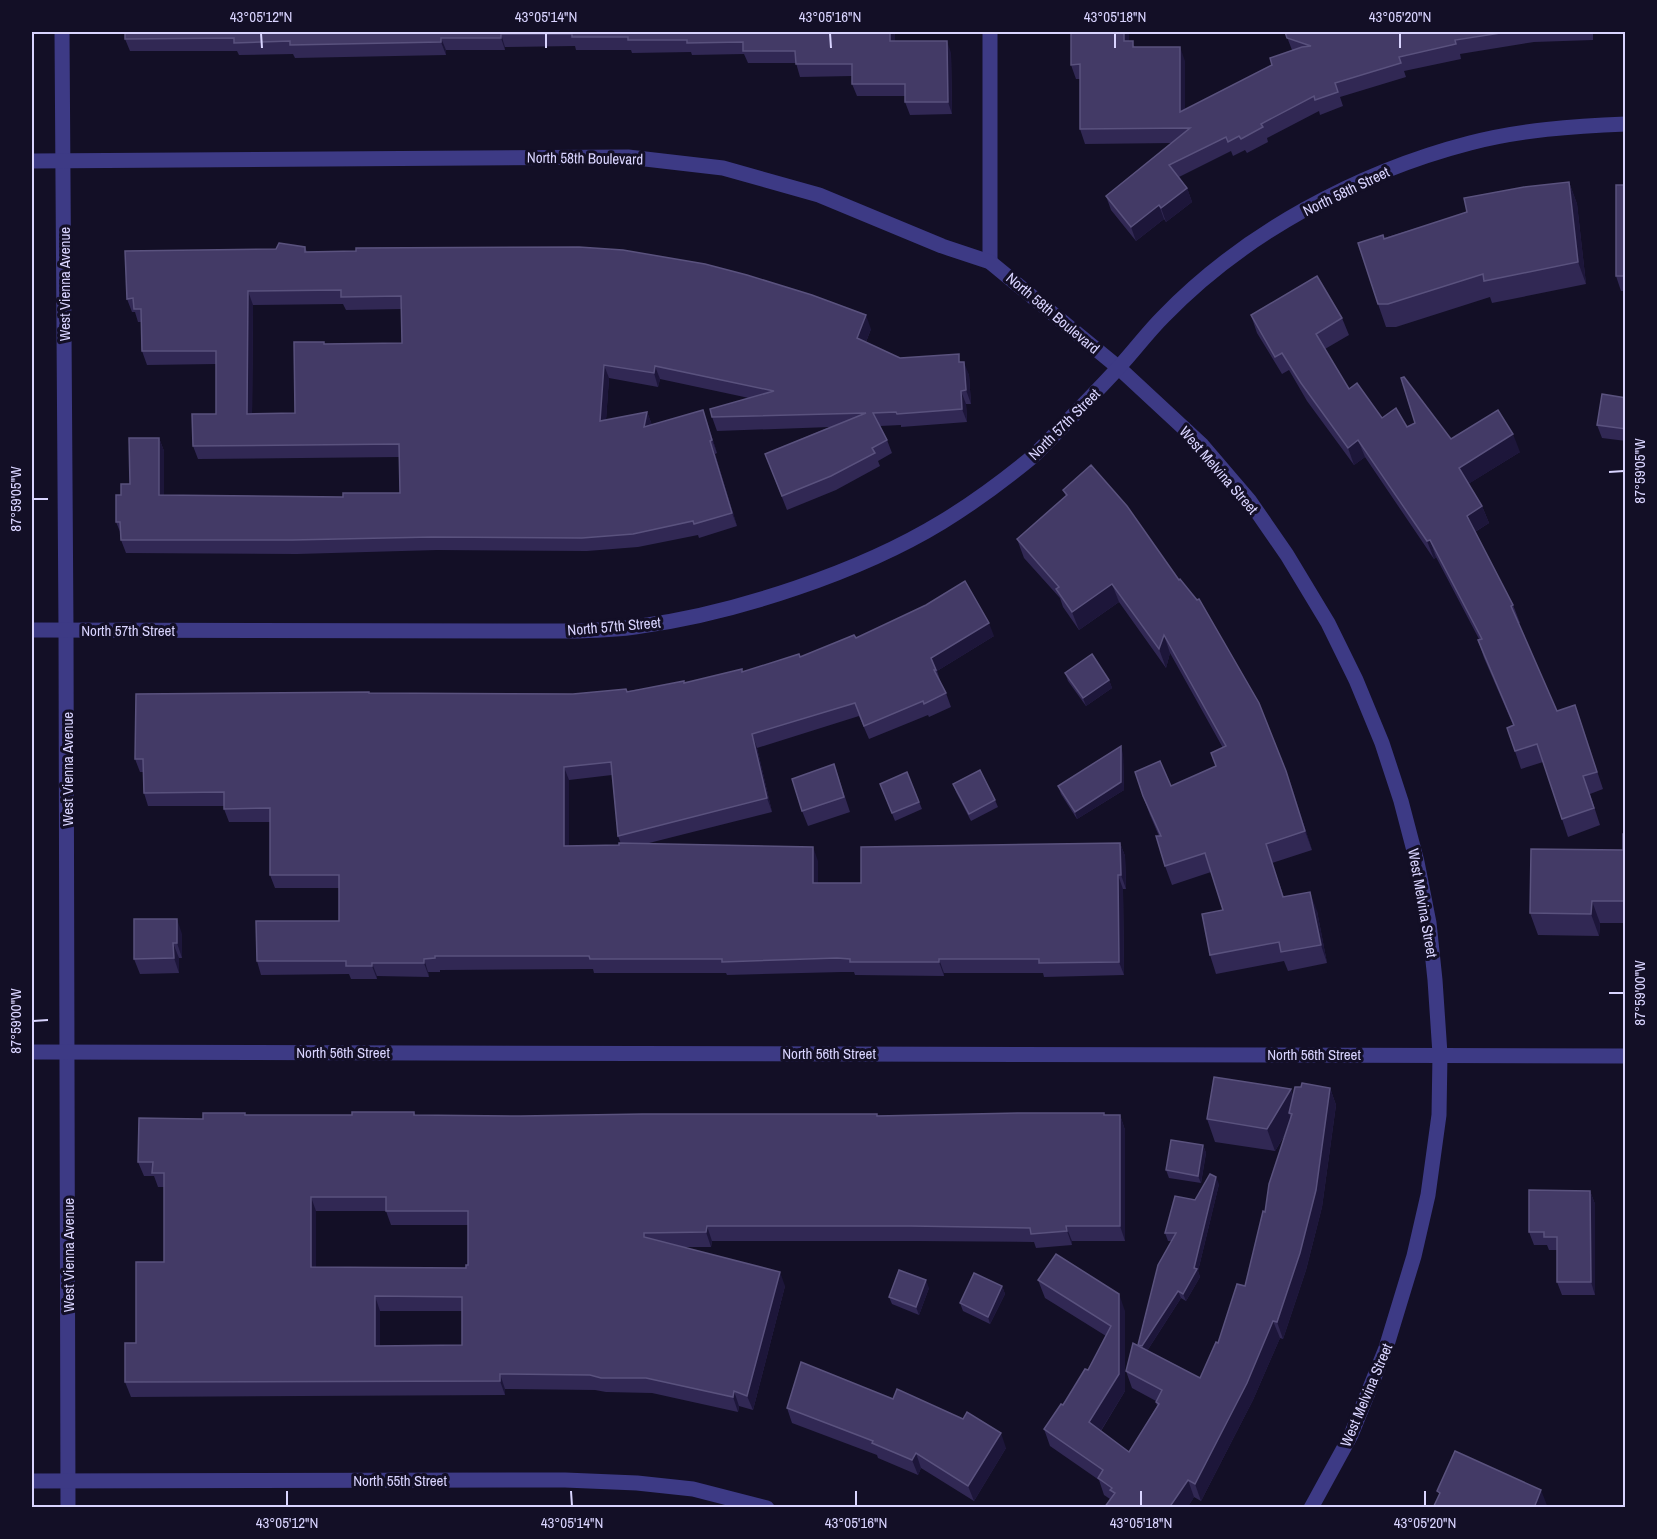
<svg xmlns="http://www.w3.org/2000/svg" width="1657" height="1539" viewBox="0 0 1657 1539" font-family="'Archivo Narrow',sans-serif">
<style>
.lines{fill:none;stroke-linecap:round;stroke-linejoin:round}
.minor{stroke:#3d3a85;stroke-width:15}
.wall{fill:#312854;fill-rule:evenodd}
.shaded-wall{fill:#1d163a}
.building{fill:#433a66;stroke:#5a527e;stroke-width:1.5;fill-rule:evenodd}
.ticks{fill:none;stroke:#d9d4ff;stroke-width:2}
.labels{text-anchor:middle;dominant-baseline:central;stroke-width:6;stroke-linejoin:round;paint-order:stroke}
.street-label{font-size:15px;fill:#d9d4ff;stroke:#130f26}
.neatline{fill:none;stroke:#d9d4ff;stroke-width:2}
.ticks-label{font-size:15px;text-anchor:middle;fill:#d9d4ff}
</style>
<rect width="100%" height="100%" fill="#130f26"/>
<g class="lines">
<!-- minor -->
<g class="minor">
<path d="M 62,32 L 66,630 L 68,1508"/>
<path d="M 990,32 L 990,262"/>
<path d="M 32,161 L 628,157 L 723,168 L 819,195 L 942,246 L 990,262 L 1119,368 L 1202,445 L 1249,500 L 1287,555 L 1328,623 L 1356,680 L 1382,743 L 1401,801 L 1417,862 L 1429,923 L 1435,980 L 1440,1054 L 1439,1115 L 1428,1195 L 1414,1256 L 1386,1348 L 1351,1435 L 1311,1508"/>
<path d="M 32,630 L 575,631 C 597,630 619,630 641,626 C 736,613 860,572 942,522 C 973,503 1003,481 1031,458 C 1041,449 1051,438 1061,428 C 1080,408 1100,388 1119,367 C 1134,351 1147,333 1163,317 C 1244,233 1358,172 1470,143 C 1520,130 1573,126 1626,124"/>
<path d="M 32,1052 L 1626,1056"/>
<path d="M 32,1481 L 565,1480 L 637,1483 L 693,1489 L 767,1508"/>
</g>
</g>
<!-- wall -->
<g class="wall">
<path d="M 122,32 L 893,32 L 895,35 L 895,41 L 951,53 L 952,114 L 910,115 L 905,102 L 905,96 L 857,96 L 852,84 L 852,76 L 800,77 L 796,63 L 748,63 L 744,54 L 692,55 L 691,52 L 632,53 L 631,50 L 576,50 L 575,46 L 505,47 L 505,50 L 446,50 L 446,55 L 295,58 L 293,54 L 239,55 L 237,51 L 130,51 L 125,39 L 125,34 L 123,34 Z"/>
<path d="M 1071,32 L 1129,32 L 1129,41 L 1135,47 L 1185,61 L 1185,110 L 1272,65 L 1292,50 L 1285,32 L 1626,32 L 1626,33 L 1593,33 L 1593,40 L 1534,42 L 1460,54 L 1461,59 L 1404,71 L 1406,77 L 1340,97 L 1343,106 L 1320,115 L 1319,111 L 1267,138 L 1268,142 L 1247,153 L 1245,150 L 1233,156 L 1231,151 L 1179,177 L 1187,188 L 1192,202 L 1166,222 L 1164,219 L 1136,241 L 1111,210 L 1106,196 L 1172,143 L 1085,144 L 1080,129 L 1080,79 L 1076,79 L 1071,65 Z"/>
<path d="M 1569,182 L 1577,204 L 1586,284 L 1492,303 L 1490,297 L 1396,327 L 1386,327 L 1378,304 L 1384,238 Z"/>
<path d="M 1626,185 L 1626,291 L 1621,291 L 1616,276 Z"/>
<path d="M 305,247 L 307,252 L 871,329 L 866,342 L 900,358 L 962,362 L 969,375 L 971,404 L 966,404 L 967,422 L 901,427 L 901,425 L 880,426 L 887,440 L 892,453 L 878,461 L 880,466 L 836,490 L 787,510 L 765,454 L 830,427 L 717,431 L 712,417 L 749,398 L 660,379 L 658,387 L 609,378 L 606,420 L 647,412 L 652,425 L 703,410 L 717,453 L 715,454 L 737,526 L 699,538 L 698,535 L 638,547 L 587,551 L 437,550 L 297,554 L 126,553 L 121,540 L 121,534 L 116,522 L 121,495 L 130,484 L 159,438 L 164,451 L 164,495 L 343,497 L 400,493 L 399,457 L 198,459 L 193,446 L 216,414 L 216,364 L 147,365 L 142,351 L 141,322 L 138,322 L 135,312 L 132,312 L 127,299 L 276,249 ZM 343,304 L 346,310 L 402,309 L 402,343 L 324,344 L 295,413 L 252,413 L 253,305 Z"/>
<path d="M 1251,315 L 1342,318 L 1349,335 L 1325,349 L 1349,389 L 1382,418 L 1407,427 L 1451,439 L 1520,452 L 1468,484 L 1482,506 L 1489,523 L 1475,532 L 1513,605 L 1520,623 L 1518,623 L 1557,711 L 1575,705 L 1603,789 L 1590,794 L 1600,825 L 1568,837 L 1543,762 L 1521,769 L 1507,728 L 1513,725 L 1484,658 L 1478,640 L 1479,639 L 1436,557 L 1434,559 L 1365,457 L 1354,465 L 1307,401 L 1289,370 L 1282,374 L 1257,333 Z"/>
<path d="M 1626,398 L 1626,441 L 1602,438 L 1597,425 Z"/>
<path d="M 1063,490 L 1286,771 L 1312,850 L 1272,863 L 1284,897 L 1317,911 L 1327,963 L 1288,971 L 1284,961 L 1216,974 L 1210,955 L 1223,910 L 1211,872 L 1172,885 L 1165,866 L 1159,836 L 1150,815 L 1143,796 L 1171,786 L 1216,767 L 1223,748 L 1170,653 L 1166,668 L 1119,602 L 1079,630 L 1063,607 L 1060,598 L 1024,558 L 1017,539 L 1066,496 Z"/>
<path d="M 994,636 L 937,671 L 941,683 L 946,693 L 951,707 L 929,717 L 928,715 L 869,739 L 859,716 L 757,748 L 772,812 L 645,844 L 818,861 L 818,883 L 861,883 L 1120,843 L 1125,856 L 1126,889 L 1123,889 L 1124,975 L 1044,977 L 1043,973 L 944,973 L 944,976 L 855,975 L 854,972 L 842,972 L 727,975 L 726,973 L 594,973 L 593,969 L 440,970 L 440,972 L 428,972 L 429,977 L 377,976 L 377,979 L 351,979 L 349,974 L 261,975 L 257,961 L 339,921 L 339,888 L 275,888 L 270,875 L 270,822 L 229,822 L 224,809 L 224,806 L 148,806 L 144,793 L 143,772 L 140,772 L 135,759 L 370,693 L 573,694 L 627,691 L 685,683 L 743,672 L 800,657 L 856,638 ZM 612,775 L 618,836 L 621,844 L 619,845 L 569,846 L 569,780 Z"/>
<path d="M 1065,673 L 1109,680 L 1112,688 L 1086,706 L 1068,681 Z"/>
<path d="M 1123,754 L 1124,790 L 1077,819 L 1061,794 L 1058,786 Z"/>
<path d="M 834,764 L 850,812 L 808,826 L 802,811 Z"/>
<path d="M 907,772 L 922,809 L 895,821 L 880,784 Z"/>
<path d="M 953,784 L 995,800 L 998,807 L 971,821 L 956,792 Z"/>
<path d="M 1626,834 L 1626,923 L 1600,923 L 1599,936 L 1538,935 L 1530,913 L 1623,850 Z"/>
<path d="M 182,934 L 182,958 L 179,958 L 179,973 L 140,974 L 134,959 Z"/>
<path d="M 1301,1087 L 1330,1088 L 1336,1105 L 1322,1207 L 1306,1270 L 1283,1339 L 1280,1338 L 1253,1400 L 1201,1501 L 1194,1497 L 1187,1508 L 1104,1508 L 1110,1499 L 1104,1495 L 1099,1480 L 1050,1446 L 1044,1429 L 1088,1370 L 1106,1336 L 1045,1298 L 1038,1280 L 1125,1311 L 1125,1391 L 1101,1431 L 1129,1452 L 1157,1406 L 1156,1402 L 1156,1401 L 1132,1388 L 1126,1371 L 1139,1347 L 1138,1345 L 1172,1241 L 1168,1241 L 1165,1233 L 1195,1200 L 1219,1184 L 1198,1271 L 1200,1277 L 1186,1301 L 1181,1298 L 1147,1351 L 1200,1378 L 1218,1343 L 1245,1286 L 1286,1133 L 1275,1151 L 1215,1142 L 1207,1119 L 1293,1095 Z"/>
<path d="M 414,1112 L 415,1115 L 521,1116 L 1120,1115 L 1125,1130 L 1125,1241 L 1072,1241 L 1072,1245 L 1036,1248 L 1034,1242 L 916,1241 L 712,1241 L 711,1247 L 681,1247 L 785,1286 L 753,1410 L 739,1406 L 738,1412 L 652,1393 L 606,1392 L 595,1390 L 505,1389 L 505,1395 L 131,1397 L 125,1382 L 136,1343 L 164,1262 L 164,1187 L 158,1187 L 154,1176 L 144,1176 L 138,1162 L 203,1119 L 245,1113 L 245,1115 L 352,1115 ZM 316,1211 L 386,1211 L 391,1225 L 468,1225 L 468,1265 L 466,1268 L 316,1267 ZM 380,1311 L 462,1311 L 462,1345 L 380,1346 Z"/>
<path d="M 1203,1145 L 1206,1153 L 1201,1183 L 1169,1178 L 1166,1170 Z"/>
<path d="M 1590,1191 L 1595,1204 L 1595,1295 L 1562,1295 L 1557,1282 L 1557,1250 L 1549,1250 L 1547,1245 L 1534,1245 L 1529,1232 Z"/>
<path d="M 1002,1286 L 1005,1294 L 990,1324 L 963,1311 L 960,1303 Z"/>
<path d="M 929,1288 L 919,1315 L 892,1304 L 889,1297 Z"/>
<path d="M 787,1408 L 1006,1448 L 974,1501 L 921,1468 L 918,1475 L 878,1458 L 877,1455 L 792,1423 Z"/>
</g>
<!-- shaded-wall -->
<g class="shaded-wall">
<path d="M 890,32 L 893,32 L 895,35 L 895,54 L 890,41 Z"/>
<path d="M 1124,32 L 1129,32 L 1129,56 L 1124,41 Z"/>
<path d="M 501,34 L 505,47 L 505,50 L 501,38 Z"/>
<path d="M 441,38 L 446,50 L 446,55 L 441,42 Z"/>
<path d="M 947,41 L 951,53 L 952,114 L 948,102 Z"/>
<path d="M 1180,47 L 1185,61 L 1185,127 L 1180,112 Z"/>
<path d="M 1569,182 L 1577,204 L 1586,284 L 1578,262 Z"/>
<path d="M 1187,188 L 1192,202 L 1166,222 L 1161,208 Z"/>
<path d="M 1159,205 L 1164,219 L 1136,241 L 1131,227 Z"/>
<path d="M 248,291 L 253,305 L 252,427 L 247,414 Z"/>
<path d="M 866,315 L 871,329 L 862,352 L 857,338 Z"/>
<path d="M 964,362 L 969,375 L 971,404 L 966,390 Z"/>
<path d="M 604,365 L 609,378 L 605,435 L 600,421 Z"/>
<path d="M 655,366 L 660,379 L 658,387 L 654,373 Z"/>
<path d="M 961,391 L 966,404 L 967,422 L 962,409 Z"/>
<path d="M 703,410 L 708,424 L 717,453 L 712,440 Z"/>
<path d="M 647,412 L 652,425 L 644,427 Z"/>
<path d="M 1513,434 L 1520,452 L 1465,486 L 1459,468 Z"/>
<path d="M 159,438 L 164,451 L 164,509 L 159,495 Z"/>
<path d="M 1358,440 L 1365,457 L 1354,465 L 1348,448 Z"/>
<path d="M 710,441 L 715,454 L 737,526 L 732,513 Z"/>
<path d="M 1482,506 L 1489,523 L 1473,533 L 1467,516 Z"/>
<path d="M 1430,540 L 1436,557 L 1434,559 L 1427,541 Z"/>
<path d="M 1112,584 L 1119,602 L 1079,630 L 1072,612 Z"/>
<path d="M 989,623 L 994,636 L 937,671 L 931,658 Z"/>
<path d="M 1164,635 L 1170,653 L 1166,668 L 1159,649 Z"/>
<path d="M 1109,680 L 1112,688 L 1086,706 L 1083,698 Z"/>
<path d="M 752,734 L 757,748 L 772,812 L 767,798 Z"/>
<path d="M 1121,746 L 1123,754 L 1124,790 L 1077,819 L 1075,812 Z"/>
<path d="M 564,767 L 569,780 L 569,859 L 564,846 Z"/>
<path d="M 1286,771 L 1293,790 L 1312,850 L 1305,831 Z"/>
<path d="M 1120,843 L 1125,856 L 1126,889 L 1121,875 Z"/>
<path d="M 813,847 L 818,861 L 818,896 L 813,883 Z"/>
<path d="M 1118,875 L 1123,889 L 1124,975 L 1119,962 Z"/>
<path d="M 1310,892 L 1317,911 L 1327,963 L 1321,945 Z"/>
<path d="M 1592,901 L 1600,923 L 1599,936 L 1591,914 Z"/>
<path d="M 177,919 L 182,934 L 182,958 L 177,943 Z"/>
<path d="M 173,943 L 179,958 L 179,973 L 174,958 Z"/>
<path d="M 424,959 L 428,972 L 429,977 L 424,963 Z"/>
<path d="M 939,959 L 944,973 L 944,976 L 939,962 Z"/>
<path d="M 372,963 L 377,976 L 377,979 L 372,966 Z"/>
<path d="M 1330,1088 L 1336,1105 L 1322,1207 L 1306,1270 L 1283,1339 L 1277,1322 Z"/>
<path d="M 1291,1089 L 1299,1111 L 1292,1114 L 1289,1113 L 1292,1122 L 1275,1151 L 1267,1129 Z"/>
<path d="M 1120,1115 L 1125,1130 L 1125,1241 L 1120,1226 Z"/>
<path d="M 1203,1145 L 1206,1153 L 1201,1183 L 1198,1176 Z"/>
<path d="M 1216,1177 L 1219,1184 L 1198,1271 L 1200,1277 L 1186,1301 L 1183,1294 L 1194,1268 Z"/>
<path d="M 1590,1191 L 1595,1204 L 1595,1295 L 1591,1282 Z"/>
<path d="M 311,1197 L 316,1211 L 316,1281 L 311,1267 Z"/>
<path d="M 707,1226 L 712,1241 L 711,1247 L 706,1232 Z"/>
<path d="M 1066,1226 L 1072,1241 L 1072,1245 L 1067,1231 Z"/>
<path d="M 780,1272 L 785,1286 L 753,1410 L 747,1396 Z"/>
<path d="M 926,1280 L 929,1288 L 919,1315 L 916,1307 Z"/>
<path d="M 1002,1286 L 1005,1294 L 990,1324 L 988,1317 Z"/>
<path d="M 1178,1291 L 1181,1298 L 1145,1354 L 1142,1346 Z"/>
<path d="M 1119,1294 L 1125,1311 L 1125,1391 L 1095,1440 L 1089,1422 Z"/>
<path d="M 375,1296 L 380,1311 L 380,1360 L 375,1346 Z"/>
<path d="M 1273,1321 L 1280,1338 L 1253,1400 L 1201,1501 L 1195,1484 Z"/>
<path d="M 500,1374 L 505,1389 L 505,1395 L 500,1381 Z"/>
<path d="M 734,1391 L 739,1406 L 738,1412 L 733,1397 Z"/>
<path d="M 1001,1433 L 1006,1448 L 974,1501 L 968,1486 Z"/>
<path d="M 916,1453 L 921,1468 L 918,1475 L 912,1460 Z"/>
<path d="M 1188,1480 L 1194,1497 L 1187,1508 L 1169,1508 Z"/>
<path d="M 1541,1490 L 1548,1508 L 1534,1508 Z"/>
</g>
<!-- building -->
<g class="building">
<path d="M 125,32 L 890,32 L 890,41 L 947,41 L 948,102 L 905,102 L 905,84 L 852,84 L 852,64 L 796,64 L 795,51 L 743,51 L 743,42 L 687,43 L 687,40 L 628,40 L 628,37 L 572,37 L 572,34 L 501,34 L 501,38 L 441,38 L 441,42 L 290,45 L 290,41 L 234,43 L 234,38 L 125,39 Z"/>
<path d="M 1071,32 L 1124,32 L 1124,41 L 1133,41 L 1133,47 L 1180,47 L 1180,112 L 1272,65 L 1270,58 L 1302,47 L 1311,46 L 1287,38 L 1285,32 L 1507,32 L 1455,40 L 1456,44 L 1399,57 L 1401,63 L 1335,83 L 1338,92 L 1315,100 L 1314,96 L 1261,124 L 1263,127 L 1241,139 L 1239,136 L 1228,142 L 1226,137 L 1169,165 L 1187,188 L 1161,208 L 1159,205 L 1131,227 L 1106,196 L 1190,128 L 1080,129 L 1080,64 L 1071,65 Z"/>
<path d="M 1569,182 L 1578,262 L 1484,281 L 1483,274 L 1388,304 L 1378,304 L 1358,243 L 1383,235 L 1384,239 L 1467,212 L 1464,198 L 1524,187 Z"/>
<rect x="1616" y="185" width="10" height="91"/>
<path d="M 279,243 L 305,247 L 305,252 L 356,251 L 356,248 L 579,247 L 623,250 L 705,264 L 747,275 L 812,295 L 866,315 L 857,338 L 900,358 L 959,354 L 959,362 L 964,362 L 966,390 L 961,391 L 962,409 L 897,414 L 896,412 L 873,413 L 887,440 L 872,448 L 875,453 L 831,476 L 782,496 L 765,454 L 866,413 L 712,417 L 710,409 L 774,391 L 655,366 L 654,373 L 604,365 L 600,421 L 647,412 L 644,427 L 703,410 L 712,440 L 710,441 L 732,513 L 694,524 L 693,521 L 633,534 L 582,538 L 432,537 L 292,540 L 121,540 L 120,522 L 116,522 L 116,495 L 121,495 L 121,484 L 130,484 L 129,438 L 159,438 L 159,495 L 343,497 L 343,493 L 400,493 L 399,444 L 193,446 L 192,414 L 216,414 L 216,351 L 142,351 L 141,309 L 134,309 L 133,298 L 127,299 L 125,251 L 276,249 ZM 341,290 L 341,297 L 401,296 L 402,343 L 324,344 L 324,342 L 294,342 L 295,413 L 247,414 L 248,291 Z"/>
<path d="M 1317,276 L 1342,318 L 1316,334 L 1349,389 L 1357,383 L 1382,418 L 1396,408 L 1407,427 L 1415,423 L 1401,378 L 1404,377 L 1451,439 L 1498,410 L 1513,434 L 1459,468 L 1482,506 L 1467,516 L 1513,605 L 1511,606 L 1557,711 L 1575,705 L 1597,772 L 1583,776 L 1594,808 L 1562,819 L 1537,744 L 1515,751 L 1507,728 L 1514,725 L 1478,640 L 1482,639 L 1430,540 L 1427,541 L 1358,440 L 1348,448 L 1301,383 L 1282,353 L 1275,357 L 1251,315 Z"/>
<path d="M 1602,394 L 1626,398 L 1626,429 L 1597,425 Z"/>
<path d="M 1091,465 L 1127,506 L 1179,580 L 1180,579 L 1197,600 L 1199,599 L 1259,703 L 1286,771 L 1305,831 L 1266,844 L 1283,897 L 1310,892 L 1321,945 L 1281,952 L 1279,942 L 1210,955 L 1202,914 L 1223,910 L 1205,853 L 1165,866 L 1156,836 L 1161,836 L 1143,796 L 1135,772 L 1160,761 L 1171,786 L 1216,766 L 1211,753 L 1226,746 L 1164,635 L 1159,649 L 1112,584 L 1072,612 L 1056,589 L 1059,587 L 1017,539 L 1067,495 L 1063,490 Z"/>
<path d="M 965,581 L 989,623 L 931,658 L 936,670 L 934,670 L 946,693 L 924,704 L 923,701 L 864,726 L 855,703 L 752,734 L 767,798 L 618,836 L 611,762 L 564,767 L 564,846 L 619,845 L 619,843 L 813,847 L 813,883 L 861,883 L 861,847 L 1120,843 L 1121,875 L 1118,875 L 1119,962 L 1039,963 L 1039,959 L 939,959 L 939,962 L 850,962 L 850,959 L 837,958 L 722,962 L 722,959 L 590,959 L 589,956 L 435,956 L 435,958 L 424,959 L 424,963 L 372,963 L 372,966 L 346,966 L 346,961 L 257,961 L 256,921 L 339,921 L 339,875 L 270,875 L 270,808 L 224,809 L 224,792 L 144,793 L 143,759 L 135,759 L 136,694 L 369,692 L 369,693 L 573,694 L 626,689 L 627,692 L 684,681 L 684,683 L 742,669 L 742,672 L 799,654 L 800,657 L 854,635 L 856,638 L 926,605 Z"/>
<path d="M 1092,654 L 1109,680 L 1083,698 L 1065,673 Z"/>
<path d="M 1121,746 L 1121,782 L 1075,812 L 1058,786 Z"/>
<path d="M 834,764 L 844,797 L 802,811 L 792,779 Z"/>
<path d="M 980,770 L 995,800 L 969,814 L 953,784 Z"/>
<path d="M 907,772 L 919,802 L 892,813 L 880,784 Z"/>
<path d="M 1623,834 L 1626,834 L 1626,901 L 1592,901 L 1591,914 L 1530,913 L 1531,849 L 1623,850 Z"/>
<path d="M 134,919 L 177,919 L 177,943 L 173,943 L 174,958 L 134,959 Z"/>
<path d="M 1214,1077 L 1291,1089 L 1267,1129 L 1207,1119 Z"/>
<path d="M 1302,1083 L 1330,1088 L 1316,1190 L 1300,1253 L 1277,1322 L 1273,1321 L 1247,1383 L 1195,1484 L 1188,1480 L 1169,1508 L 1104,1508 L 1115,1493 L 1110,1490 L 1112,1488 L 1098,1478 L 1103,1470 L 1044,1429 L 1061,1404 L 1063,1405 L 1085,1369 L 1088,1370 L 1111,1326 L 1038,1280 L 1056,1254 L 1119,1294 L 1119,1374 L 1089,1422 L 1129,1452 L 1159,1404 L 1156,1402 L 1162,1390 L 1126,1371 L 1133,1343 L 1200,1378 L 1216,1342 L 1218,1343 L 1237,1284 L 1245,1286 L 1263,1211 L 1265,1212 L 1269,1184 L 1292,1114 L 1289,1113 L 1295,1087 L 1301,1087 Z"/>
<path d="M 352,1112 L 414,1112 L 414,1115 L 521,1116 L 643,1114 L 877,1114 L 877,1116 L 1022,1113 L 1104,1113 L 1104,1115 L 1120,1115 L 1120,1226 L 1066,1226 L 1067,1231 L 1031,1234 L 1030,1228 L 911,1226 L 707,1226 L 706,1232 L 644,1233 L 644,1237 L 780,1272 L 747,1396 L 734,1391 L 733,1397 L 646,1378 L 601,1378 L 590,1375 L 500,1374 L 500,1381 L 125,1382 L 125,1343 L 136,1343 L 136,1262 L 164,1262 L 164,1173 L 152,1173 L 153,1162 L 138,1162 L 139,1118 L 203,1119 L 203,1113 L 245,1113 L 245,1115 L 352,1115 ZM 311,1197 L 386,1197 L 386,1211 L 468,1211 L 468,1265 L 466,1265 L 466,1268 L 311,1267 ZM 375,1296 L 462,1297 L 462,1345 L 375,1346 Z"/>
<path d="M 1171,1140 L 1203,1145 L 1198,1176 L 1166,1170 Z"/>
<path d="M 1210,1174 L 1216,1177 L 1194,1268 L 1197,1269 L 1183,1294 L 1178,1291 L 1142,1346 L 1138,1345 L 1158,1265 L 1176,1233 L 1165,1233 L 1175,1196 L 1195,1200 Z"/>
<path d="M 1529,1190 L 1590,1191 L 1591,1282 L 1557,1282 L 1557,1237 L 1544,1237 L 1544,1232 L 1529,1232 Z"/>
<path d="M 899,1270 L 926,1280 L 916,1307 L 889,1297 Z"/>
<path d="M 974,1273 L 1002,1286 L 988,1317 L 960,1303 Z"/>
<path d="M 801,1362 L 893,1399 L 897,1389 L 963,1419 L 967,1412 L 1001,1433 L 968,1486 L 916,1453 L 912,1460 L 872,1443 L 873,1441 L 787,1408 Z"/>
<path d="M 1455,1451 L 1541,1490 L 1534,1508 L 1433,1508 L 1440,1493 L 1437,1491 Z"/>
</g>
<!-- ticks -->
<path class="ticks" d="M 261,33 L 262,48M 546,33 L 546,48M 830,33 L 831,48M 1115,33 L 1115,48M 1400,33 L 1400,48M 1609,472 L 1624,471M 33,499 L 48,499M 1609,993 L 1624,993M 33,1021 L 48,1020M 287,1491 L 287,1506M 571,1491 L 572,1506M 856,1491 L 856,1506M 1141,1491 L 1141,1506M 1425,1491 L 1425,1506"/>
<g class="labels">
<!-- street labels -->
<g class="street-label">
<text transform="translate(585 158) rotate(1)">North 58th Boulevard</text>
<text transform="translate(1346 191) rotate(-26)">North 58th Street</text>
<text transform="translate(64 284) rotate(-90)">West Vienna Avenue</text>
<text transform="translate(1053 313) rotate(40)">North 58th Boulevard</text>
<text transform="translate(1064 424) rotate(-45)">North 57th Street</text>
<text transform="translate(1219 470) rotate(49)">West Melvina Street</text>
<text transform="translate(614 626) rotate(-5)">North 57th Street</text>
<text x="128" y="630">North 57th Street</text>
<text transform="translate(67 769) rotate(-90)">West Vienna Avenue</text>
<text transform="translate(1423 903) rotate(80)">West Melvina Street</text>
<text x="343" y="1052">North 56th Street</text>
<text x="829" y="1053">North 56th Street</text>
<text x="1314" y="1054">North 56th Street</text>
<text transform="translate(68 1255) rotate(-90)">West Vienna Avenue</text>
<text transform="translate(1366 1395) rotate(-67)">West Melvina Street</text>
<text x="400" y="1480">North 55th Street</text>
</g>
</g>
<!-- border -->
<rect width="1657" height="1539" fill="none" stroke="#130f26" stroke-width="66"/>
<rect x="33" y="33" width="1591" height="1473" class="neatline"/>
<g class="ticks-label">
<text x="261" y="22">43°05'12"N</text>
<text x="546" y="22">43°05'14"N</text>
<text x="830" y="22">43°05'16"N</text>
<text x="1115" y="22">43°05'18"N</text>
<text x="1400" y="22">43°05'20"N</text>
<text transform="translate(1640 471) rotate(-90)" y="5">87°59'05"W</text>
<text transform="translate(16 499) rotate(-90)" y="5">87°59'05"W</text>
<text transform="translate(1640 993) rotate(-90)" y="5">87°59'00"W</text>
<text transform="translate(16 1021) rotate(-90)" y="5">87°59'00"W</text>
<text x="287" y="1528">43°05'12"N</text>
<text x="572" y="1528">43°05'14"N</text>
<text x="856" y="1528">43°05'16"N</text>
<text x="1141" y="1528">43°05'18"N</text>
<text x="1425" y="1528">43°05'20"N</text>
</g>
</svg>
